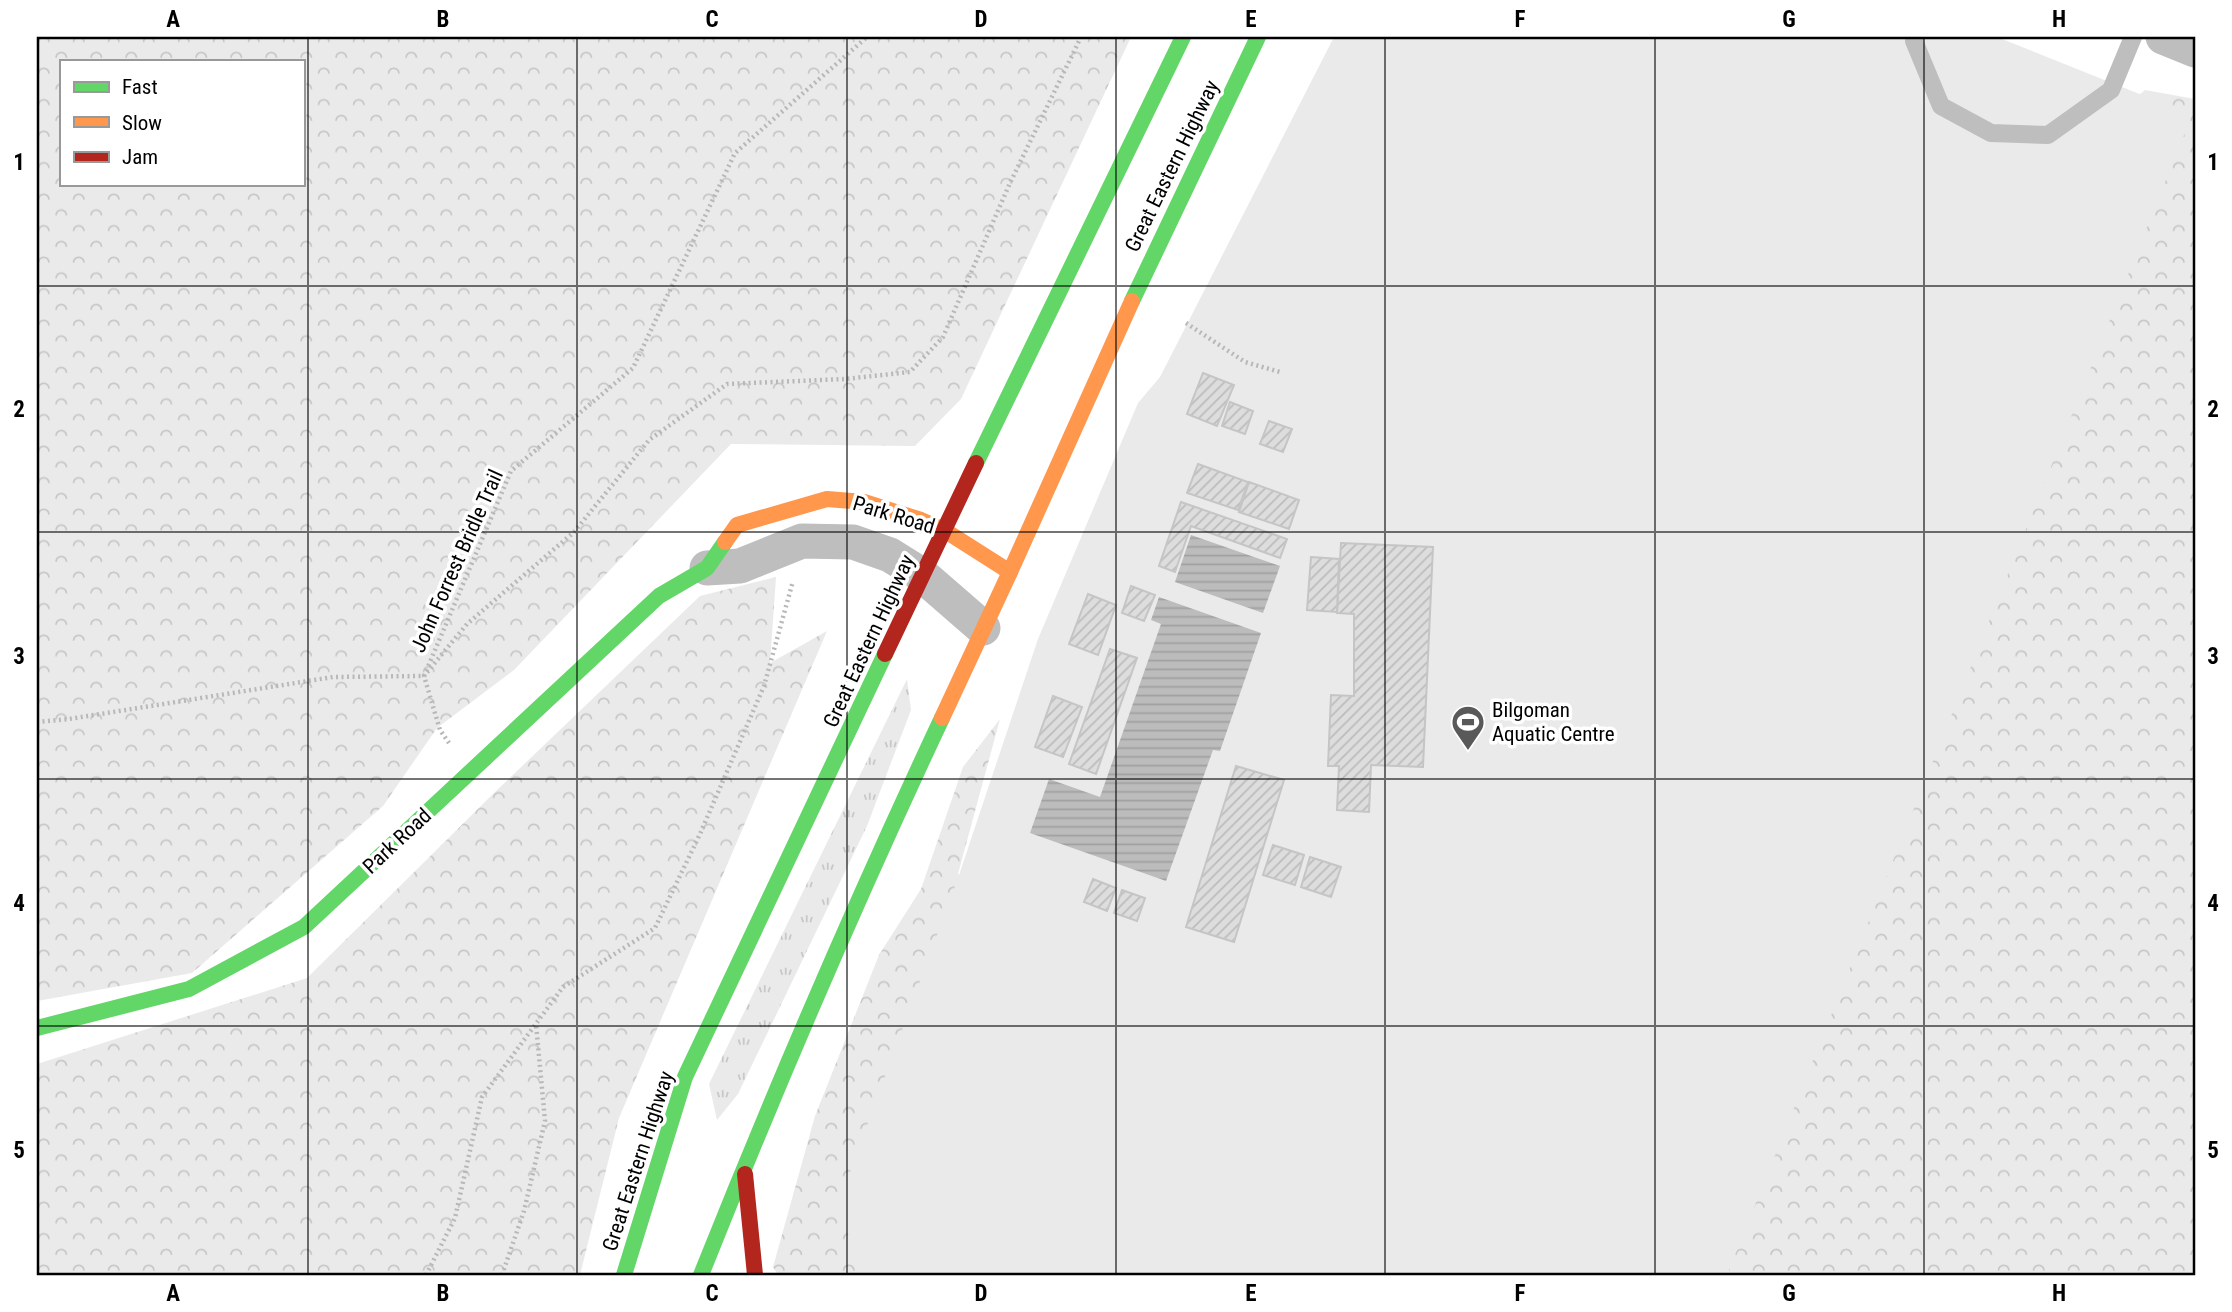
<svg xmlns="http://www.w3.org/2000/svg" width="2232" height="1312" viewBox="0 0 2232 1312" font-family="'Roboto Condensed',sans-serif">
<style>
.grass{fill:url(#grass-tufts)}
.forest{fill:url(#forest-crowns);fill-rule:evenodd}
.pitch{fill:#eaeaea}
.water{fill:url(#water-rules)}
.building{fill:url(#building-hatch);stroke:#c5c5c5;stroke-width:2}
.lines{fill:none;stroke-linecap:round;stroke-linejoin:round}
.path{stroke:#b8b8b8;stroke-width:4.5;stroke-dasharray:2 3.5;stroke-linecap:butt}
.lane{stroke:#bebebe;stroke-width:18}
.street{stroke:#bebebe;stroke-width:35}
.fast{stroke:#63d668;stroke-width:16}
.slow{stroke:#ff974d;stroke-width:16}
.jam{stroke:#b3261e;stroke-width:16}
.grid{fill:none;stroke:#000;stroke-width:2;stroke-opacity:0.55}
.labels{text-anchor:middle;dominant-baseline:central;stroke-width:7;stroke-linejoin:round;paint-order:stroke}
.street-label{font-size:21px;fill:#000;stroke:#fff}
.poi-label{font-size:21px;fill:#000;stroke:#fff;text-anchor:start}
.neatline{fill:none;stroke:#000;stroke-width:2.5}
.grid-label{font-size:23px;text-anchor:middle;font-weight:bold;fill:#000}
</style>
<defs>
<pattern id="grass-tufts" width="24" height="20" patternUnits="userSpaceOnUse" patternTransform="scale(1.75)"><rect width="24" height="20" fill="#eaeaea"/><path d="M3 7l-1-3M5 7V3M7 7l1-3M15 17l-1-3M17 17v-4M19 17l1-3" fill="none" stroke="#c7c7c7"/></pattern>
<pattern id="forest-crowns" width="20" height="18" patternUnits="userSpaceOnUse" patternTransform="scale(1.75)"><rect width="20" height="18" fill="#eaeaea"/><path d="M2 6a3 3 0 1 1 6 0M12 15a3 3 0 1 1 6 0" fill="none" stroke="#c7c7c7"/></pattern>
<pattern id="water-rules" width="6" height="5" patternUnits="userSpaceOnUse" patternTransform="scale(1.75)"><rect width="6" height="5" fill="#bcbcbc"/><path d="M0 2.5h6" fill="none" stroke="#a0a0a0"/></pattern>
<pattern id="building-hatch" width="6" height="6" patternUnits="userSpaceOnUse" patternTransform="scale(1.75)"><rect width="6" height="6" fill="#ddd"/><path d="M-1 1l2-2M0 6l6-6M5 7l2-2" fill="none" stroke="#bcbcbc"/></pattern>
</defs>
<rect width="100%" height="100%" fill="#fff"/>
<!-- grass -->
<path class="grass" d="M 907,679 L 911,710 L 867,826 L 738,1094 L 717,1120 L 709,1084 Z"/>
<!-- forest -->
<g class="forest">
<path d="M 37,37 L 1131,37 L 961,399 L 915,446 L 731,444 L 514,670 L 437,728 L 383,806 L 192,973 L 37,1001 ZM 61,61 L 303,61 L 303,184 L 61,184 Z"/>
<path d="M 2145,90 L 2195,99 L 2195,1275 L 778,1275 L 773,1267 L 815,1116 L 879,955 L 921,889 L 963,767 L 1000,719 L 958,874 L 992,896 L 2068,156 Z"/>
<path d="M 776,577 L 770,663 L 827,631 L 619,1118 L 580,1275 L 37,1275 L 37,1064 L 307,978 L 495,792 L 700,596 Z"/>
</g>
<!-- pitch -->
<path class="pitch" d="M 1334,37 L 1997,37 L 2192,115 L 1727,1275 L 860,1275 L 839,1202 L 959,875 L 1038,639 L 1138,403 L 1160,377 Z"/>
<!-- water -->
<g class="water">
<path d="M 1191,535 L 1280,566 L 1263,613 L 1175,582 Z"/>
<path d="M 1159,597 L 1261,633 L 1220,751 L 1213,750 L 1166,881 L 1030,833 L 1049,779 L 1100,797 L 1161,624 L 1151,620 Z"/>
</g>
<!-- building -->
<g class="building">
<path d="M 1203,373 L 1234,385 L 1217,426 L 1187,414 Z"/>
<path d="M 1230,402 L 1253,411 L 1245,434 L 1222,426 Z"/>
<path d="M 1269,421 L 1292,429 L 1283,452 L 1260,444 Z"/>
<path d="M 1198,464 L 1248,482 L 1238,510 L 1187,493 Z"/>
<path d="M 1249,482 L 1299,500 L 1289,529 L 1239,512 Z"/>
<path d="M 1181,502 L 1287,539 L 1280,558 L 1191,526 L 1175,572 L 1159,566 Z"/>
<path d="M 1341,543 L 1433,547 L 1423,767 L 1371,765 L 1369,812 L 1337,810 L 1339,766 L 1328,766 L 1331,695 L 1354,696 L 1354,614 L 1337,613 Z"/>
<path d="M 1311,557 L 1339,559 L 1337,612 L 1307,610 Z"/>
<path d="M 1131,586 L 1155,595 L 1144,621 L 1122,613 Z"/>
<path d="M 1088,594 L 1116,605 L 1098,655 L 1069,644 Z"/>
<path d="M 1110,649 L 1137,658 L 1096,774 L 1069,764 Z"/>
<path d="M 1053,696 L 1082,707 L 1063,757 L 1035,747 Z"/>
<path d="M 1236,766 L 1284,780 L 1234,942 L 1186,927 Z"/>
<path d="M 1273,845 L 1304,855 L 1295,885 L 1263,875 Z"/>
<path d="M 1310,857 L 1341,867 L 1331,897 L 1301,887 Z"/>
<path d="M 1093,879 L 1116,888 L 1107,911 L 1084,902 Z"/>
<path d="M 1122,890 L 1145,898 L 1137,921 L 1114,913 Z"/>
</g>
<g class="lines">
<!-- path -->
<g class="path">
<path d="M 1186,323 L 1245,362 L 1280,372"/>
<path d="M 37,722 L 69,719 L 333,677 L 424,676 L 511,471 L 633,368 L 735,153 L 867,37"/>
<path d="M 449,743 L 440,730 L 424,676 L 467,624 L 574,532 L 649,440 L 727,384 L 845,379 L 910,372 L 943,337 L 1010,183 L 1081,37"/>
<path d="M 426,1275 L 455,1218 L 482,1097 L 563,987 L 655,928 L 700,834 L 764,686 L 793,581"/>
<path d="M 502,1275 L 524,1211 L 545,1121 L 536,1024"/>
</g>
<!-- lane -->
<path class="lane" d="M 1915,37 L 1914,41 L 1941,106 L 1991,133 L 2048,135 L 2111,90 L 2133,37"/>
<!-- street -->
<g class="street">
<path d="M 2163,37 L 2195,50"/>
<path d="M 707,568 L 740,566 L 802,541 L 853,542 L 890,555 L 922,575 L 983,628"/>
</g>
<!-- fast -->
<g class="fast">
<path d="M 1132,301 L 1258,37"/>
<path d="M 976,463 L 1183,37"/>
<path d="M 37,1028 L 189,989 L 304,927 L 659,596 L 707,568 L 725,542"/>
<path d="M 624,1275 L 685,1077 L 885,654"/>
<path d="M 701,1275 C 776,1087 856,901 942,718"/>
</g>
<!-- slow -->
<g class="slow">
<path d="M 725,542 L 737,525 L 827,499 L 864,502 L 921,520 L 944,530 L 1010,572"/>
<path d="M 942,718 L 1010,572 L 1132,301"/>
</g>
<!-- jam -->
<g class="jam">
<path d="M 885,654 L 976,463"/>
<path d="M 745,1174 L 755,1275"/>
</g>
</g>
<!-- grid -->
<path class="grid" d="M 308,37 L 308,1275M 577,37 L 577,1275M 847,37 L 847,1275M 1116,37 L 1116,1275M 1385,37 L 1385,1275M 1655,37 L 1655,1275M 1924,37 L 1924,1275M 37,286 L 2195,286M 37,532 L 2195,532M 37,779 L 2195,779M 37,1026 L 2195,1026"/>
<!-- icons -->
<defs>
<symbol id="stadium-pin" viewBox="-11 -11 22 30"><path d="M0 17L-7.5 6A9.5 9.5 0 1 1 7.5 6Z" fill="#595959" stroke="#fff"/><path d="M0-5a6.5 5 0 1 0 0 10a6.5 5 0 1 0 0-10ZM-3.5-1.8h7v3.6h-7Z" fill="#fff"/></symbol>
</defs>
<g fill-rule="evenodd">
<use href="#stadium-pin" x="1449" y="703" width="38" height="52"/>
</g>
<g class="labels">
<!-- street labels -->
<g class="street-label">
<text transform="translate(1172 166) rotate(-64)">Great Eastern Highway</text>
<text transform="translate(894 515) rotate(17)">Park Road</text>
<text transform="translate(457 561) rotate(-66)">John Forrest Bridle Trail</text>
<text transform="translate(869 641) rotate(-65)">Great Eastern Highway</text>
<text transform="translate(397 841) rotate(-43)">Park Road</text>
<text transform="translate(638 1161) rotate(-72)">Great Eastern Highway</text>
</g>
<!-- poi labels -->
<g class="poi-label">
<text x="1492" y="710">Bilgoman<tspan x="1492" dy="24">Aquatic Centre</tspan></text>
</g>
</g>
<!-- border -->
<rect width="2232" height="1312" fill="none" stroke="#ffffff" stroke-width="77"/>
<!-- legend -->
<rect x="60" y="60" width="245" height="126" fill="#ffffff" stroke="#999999" stroke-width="2"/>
<rect x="74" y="82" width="35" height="10" fill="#63d668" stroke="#999999" stroke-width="2"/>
<text x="122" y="94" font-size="21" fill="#000000">Fast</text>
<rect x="74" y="117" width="35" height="10" fill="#ff974d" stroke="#999999" stroke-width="2"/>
<text x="122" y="130" font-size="21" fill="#000000">Slow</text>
<rect x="74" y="152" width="35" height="10" fill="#b3261e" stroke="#999999" stroke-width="2"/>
<text x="122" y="164" font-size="21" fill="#000000">Jam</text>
<rect x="38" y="38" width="2156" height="1236" class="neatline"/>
<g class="grid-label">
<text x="173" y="27">A</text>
<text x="443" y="27">B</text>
<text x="712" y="27">C</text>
<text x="981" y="27">D</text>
<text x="1251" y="27">E</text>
<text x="1520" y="27">F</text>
<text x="1789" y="27">G</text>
<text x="2059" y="27">H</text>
<text x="19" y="170">1</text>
<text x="2213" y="170">1</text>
<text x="19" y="417">2</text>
<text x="2213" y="417">2</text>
<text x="19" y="664">3</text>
<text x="2213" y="664">3</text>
<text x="19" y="911">4</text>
<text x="2213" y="911">4</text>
<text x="19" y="1158">5</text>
<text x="2213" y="1158">5</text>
<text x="173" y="1301">A</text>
<text x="443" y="1301">B</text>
<text x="712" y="1301">C</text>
<text x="981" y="1301">D</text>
<text x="1251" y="1301">E</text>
<text x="1520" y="1301">F</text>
<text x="1789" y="1301">G</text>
<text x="2059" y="1301">H</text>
</g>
</svg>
